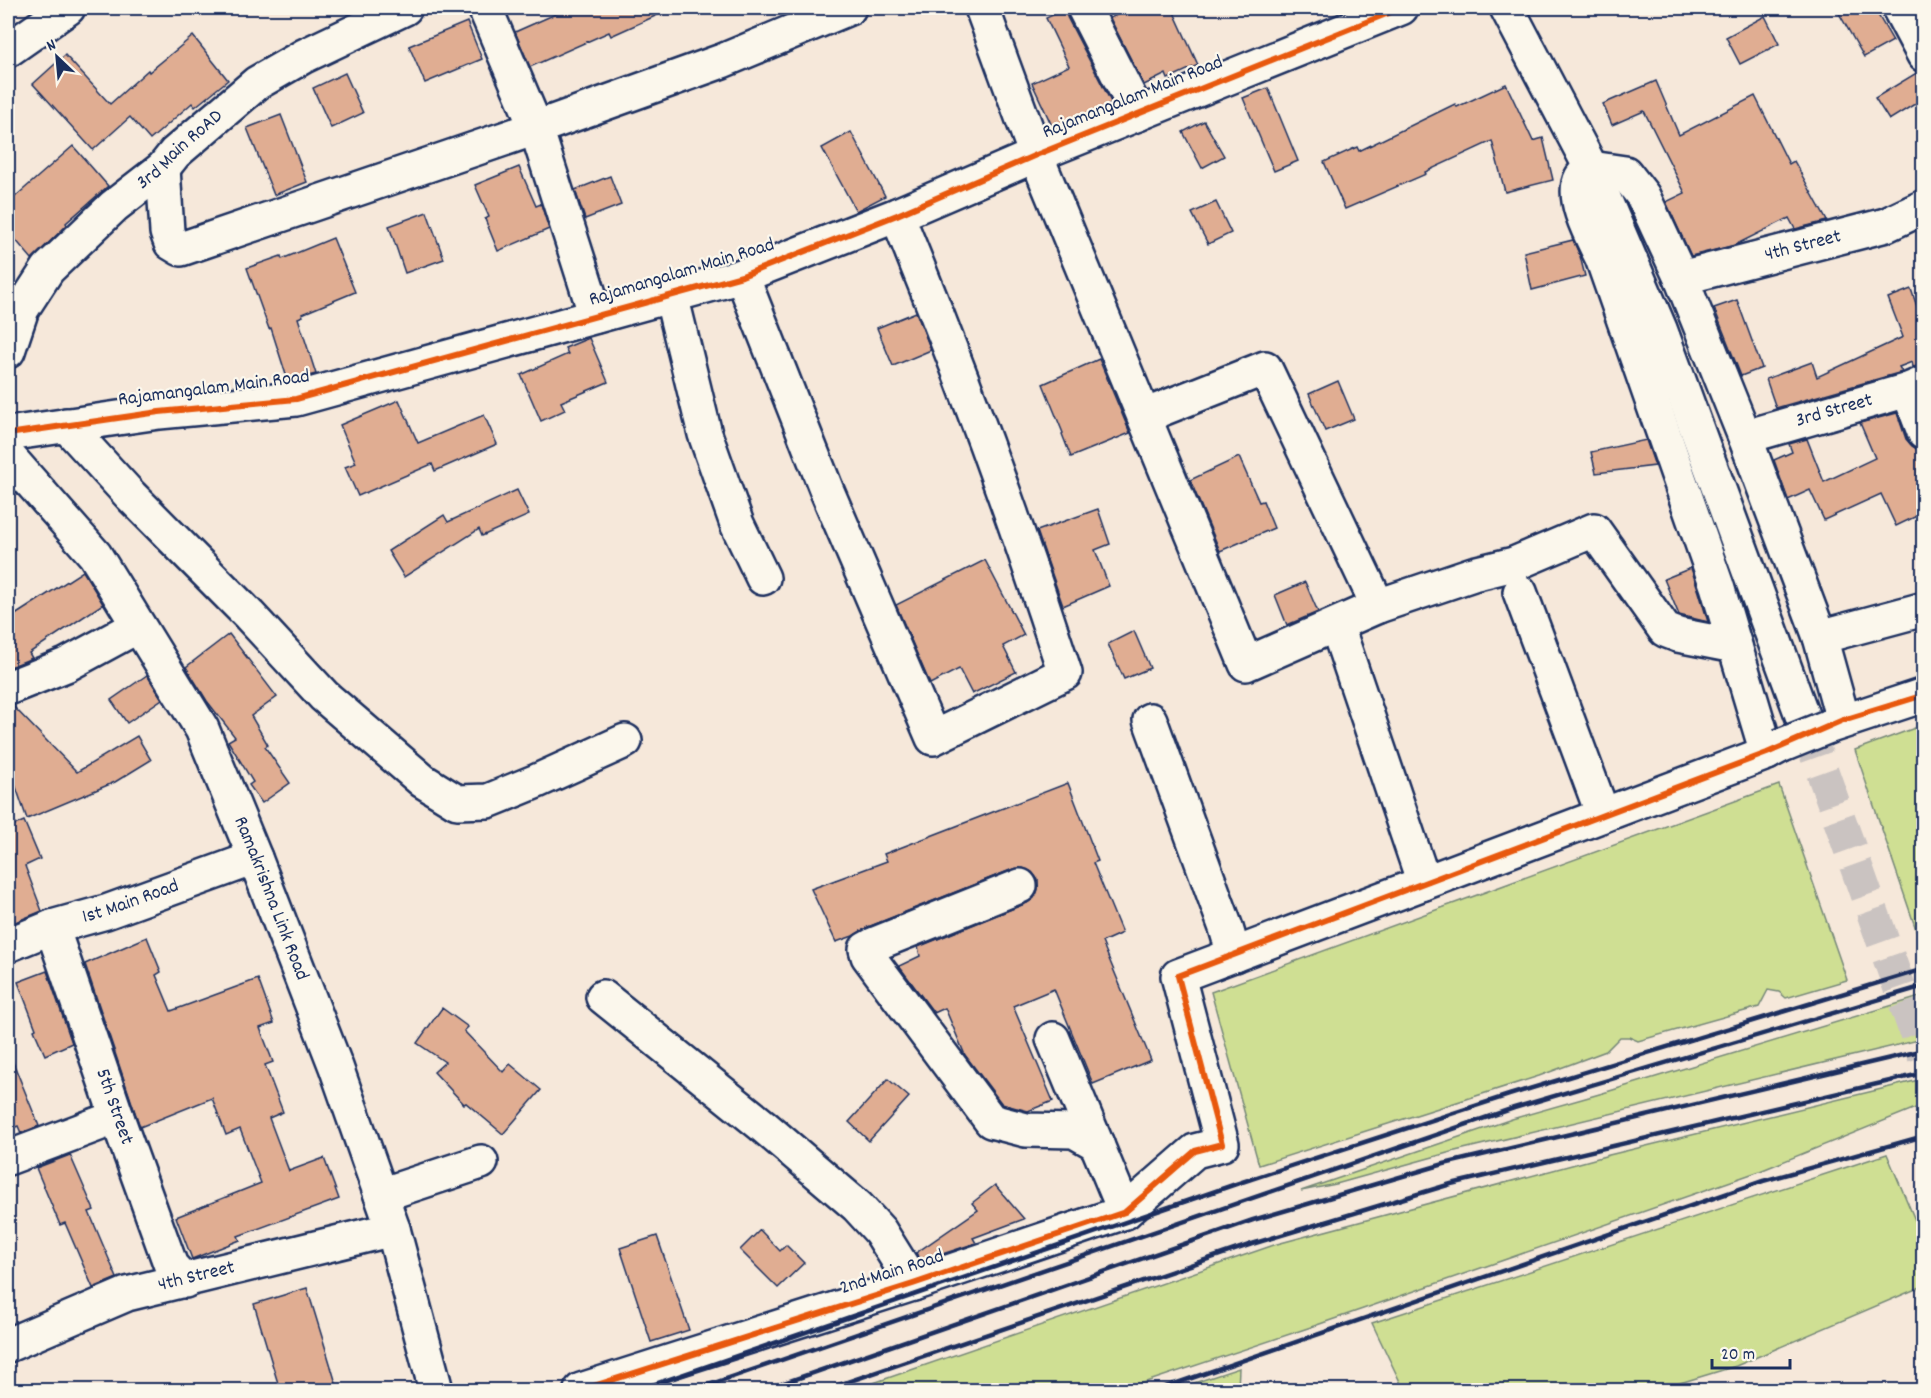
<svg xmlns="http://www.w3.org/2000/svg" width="1931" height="1398" viewBox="0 0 1931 1398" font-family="Dekko,sans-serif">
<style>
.green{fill:#cfdf93;stroke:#758778;stroke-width:1.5}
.building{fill:#e0ad92;stroke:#1b2f5e;stroke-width:1.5}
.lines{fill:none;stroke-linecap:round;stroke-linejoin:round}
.minor-tunnel{stroke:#cac3c1;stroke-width:33;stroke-dasharray:33 16;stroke-linecap:butt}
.minor-casing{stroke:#1b2f5e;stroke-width:38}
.minor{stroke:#fbf7ec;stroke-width:33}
.rail{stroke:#1b2f5e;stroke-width:4.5}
.minor-bridge-casing{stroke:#1b2f5e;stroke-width:38;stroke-linecap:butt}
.minor-bridge{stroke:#fbf7ec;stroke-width:33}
.cycleway-casing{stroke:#fbf7ec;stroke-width:10}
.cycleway{stroke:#e8590c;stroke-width:6}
.labels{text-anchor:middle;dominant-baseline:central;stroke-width:4.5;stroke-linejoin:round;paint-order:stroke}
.street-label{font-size:20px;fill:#1b2f5e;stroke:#fbf7ec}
</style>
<rect width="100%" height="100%" fill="#f6e8da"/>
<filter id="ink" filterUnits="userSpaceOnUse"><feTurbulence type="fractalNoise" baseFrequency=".0167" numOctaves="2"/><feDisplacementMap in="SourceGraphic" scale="12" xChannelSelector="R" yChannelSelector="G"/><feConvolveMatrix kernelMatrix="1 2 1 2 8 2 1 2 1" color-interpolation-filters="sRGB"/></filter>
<g filter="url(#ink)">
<!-- green -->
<g class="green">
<path d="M 1923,725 L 1924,725 L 1923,950 L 1855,750 Z"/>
<path d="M 1779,785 L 1847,980 L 1786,998 L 1779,992 L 1768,990 L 1759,1007 L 1638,1041 L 1629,1037 L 1620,1037 L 1606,1051 L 1539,1076 L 1259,1165 L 1211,992 Z"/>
<path d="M 1923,996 L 1923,1039 L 1451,1152 L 1336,1184 L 1301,1191 L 1512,1119 L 1603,1093 Z"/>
<path d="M 1923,1079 L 1923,1105 L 1760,1171 L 1314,1326 L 1122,1390 L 853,1390 L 1277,1244 L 1609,1155 Z"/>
<path d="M 1887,1154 L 1923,1239 L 1923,1286 L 1736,1366 L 1657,1390 L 1404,1390 L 1372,1323 Z"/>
<path d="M 1239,1368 L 1238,1390 L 1173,1390 Z"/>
</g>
<!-- building -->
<g class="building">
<path d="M 569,8 L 673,8 L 611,36 L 609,32 L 530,67 L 515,32 Z"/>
<path d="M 1131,8 L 1172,8 L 1198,65 L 1168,79 L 1166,74 L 1144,85 L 1110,18 Z"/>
<path d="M 1836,8 L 1874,8 L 1893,41 L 1864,57 Z"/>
<path d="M 1066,9 L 1067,17 L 1112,104 L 1053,128 L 1032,83 L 1069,66 L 1046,18 Z"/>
<path d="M 1765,16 L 1779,44 L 1740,64 L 1726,37 Z"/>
<path d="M 467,22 L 482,59 L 425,83 L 409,46 Z"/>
<path d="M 193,36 L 228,80 L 195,107 L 192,103 L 150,140 L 130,117 L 93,150 L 33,84 L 65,55 L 110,104 L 148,70 L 149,72 Z"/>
<path d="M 1918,72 L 1923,74 L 1923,99 L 1889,120 L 1875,98 Z"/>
<path d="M 345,73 L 363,113 L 331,128 L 313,88 Z"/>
<path d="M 1656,81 L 1679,135 L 1755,96 L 1789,164 L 1794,161 L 1827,221 L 1795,229 L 1789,218 L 1735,245 L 1691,256 L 1666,202 L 1685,193 L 1644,111 L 1612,125 L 1603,104 Z"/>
<path d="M 1506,84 L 1533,141 L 1543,138 L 1553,180 L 1505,192 L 1492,141 L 1425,172 L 1426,174 L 1345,209 L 1324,162 L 1357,147 L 1359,151 L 1455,104 L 1457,107 Z"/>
<path d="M 1268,88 L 1298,161 L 1274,171 L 1243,98 Z"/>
<path d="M 281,115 L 307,182 L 274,195 L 247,128 Z"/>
<path d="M 1204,121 L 1224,156 L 1202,168 L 1183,132 Z"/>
<path d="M 851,132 L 885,196 L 856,211 L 822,148 Z"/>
<path d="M 73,146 L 108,186 L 66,223 L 67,225 L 32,259 L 8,231 L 8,203 Z"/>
<path d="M 519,167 L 536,206 L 541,204 L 549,229 L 498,251 L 485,219 L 489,217 L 475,185 Z"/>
<path d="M 610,176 L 621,205 L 585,219 L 575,190 Z"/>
<path d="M 1216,202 L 1231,233 L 1208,244 L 1192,213 Z"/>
<path d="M 427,212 L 444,259 L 405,273 L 389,226 Z"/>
<path d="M 333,238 L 355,292 L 302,314 L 303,316 L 298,318 L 316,374 L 288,381 L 271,328 L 269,329 L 247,268 L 281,256 L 282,259 Z"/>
<path d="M 1573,240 L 1580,256 L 1585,276 L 1532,290 L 1524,252 Z"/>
<path d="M 1911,289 L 1923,324 L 1923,365 L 1913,367 L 1912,362 L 1899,367 L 1902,372 L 1776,408 L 1766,379 L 1812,362 L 1817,377 L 1903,337 L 1888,298 Z"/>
<path d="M 1737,300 L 1762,368 L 1741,376 L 1714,308 Z"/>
<path d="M 916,312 L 931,350 L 893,366 L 877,328 Z"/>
<path d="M 589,338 L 608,382 L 561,402 L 565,410 L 541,421 L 521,375 L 568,354 L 565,348 Z"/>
<path d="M 1099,359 L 1130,433 L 1071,457 L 1062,434 L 1063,433 L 1043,384 Z"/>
<path d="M 1338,381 L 1354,419 L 1325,431 L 1309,394 Z"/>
<path d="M 399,400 L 418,443 L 484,415 L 497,444 L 435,471 L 432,464 L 358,496 L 345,467 L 356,463 L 340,425 Z"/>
<path d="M 1897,413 L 1906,439 L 1912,446 L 1917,449 L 1923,464 L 1923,513 L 1896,526 L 1881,494 L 1824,520 L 1810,490 L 1788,500 L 1774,460 L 1792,452 L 1789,444 L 1807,439 L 1824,482 L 1875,458 L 1860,423 Z"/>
<path d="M 1646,440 L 1655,466 L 1596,473 L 1591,452 Z"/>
<path d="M 1239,457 L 1259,502 L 1263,501 L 1274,528 L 1220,551 L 1190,480 Z"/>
<path d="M 517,490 L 529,515 L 482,536 L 479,529 L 404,577 L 388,551 L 444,515 L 448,522 Z"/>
<path d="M 1098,509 L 1110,544 L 1095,550 L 1109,586 L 1063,606 L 1037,531 Z"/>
<path d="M 985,560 L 1024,635 L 1003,646 L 1016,672 L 972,694 L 959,669 L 930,684 L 896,605 Z"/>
<path d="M 1691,568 L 1699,592 L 1708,622 L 1679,615 L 1664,579 Z"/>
<path d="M 83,571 L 103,604 L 29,653 L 32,658 L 8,668 L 8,607 L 12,617 Z"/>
<path d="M 1305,582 L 1318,612 L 1287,625 L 1275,595 Z"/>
<path d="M 1134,631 L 1150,668 L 1124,679 L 1108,644 Z"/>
<path d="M 229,634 L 277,697 L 251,716 L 268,745 L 265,747 L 290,783 L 262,803 L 249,785 L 253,782 L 228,741 L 235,737 L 207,701 L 186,667 Z"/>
<path d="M 147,675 L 162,699 L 127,723 L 111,700 Z"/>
<path d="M 8,706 L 13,706 L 77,772 L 137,736 L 151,760 L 115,782 L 27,819 L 8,764 Z"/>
<path d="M 1068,783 L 1098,861 L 1093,863 L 1122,933 L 1102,942 L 1151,1060 L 1093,1084 L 1054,989 L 1013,1006 L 1053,1101 L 1028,1111 L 1002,1104 L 965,1055 L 945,1008 L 934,1013 L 899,966 L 920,956 L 918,947 L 1027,903 L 1034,898 L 1038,889 L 1038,880 L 1032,872 L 1023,868 L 1013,869 L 868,927 L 853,936 L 836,942 L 811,889 L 887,861 L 884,854 Z"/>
<path d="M 24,821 L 40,859 L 25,866 L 42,911 L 8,925 L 8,825 L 10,827 Z"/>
<path d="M 147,937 L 161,972 L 156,975 L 171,1011 L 258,979 L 274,1023 L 260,1028 L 273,1062 L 265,1065 L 283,1112 L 269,1118 L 289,1171 L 324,1158 L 339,1199 L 238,1236 L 240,1240 L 192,1259 L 176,1217 L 261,1183 L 240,1129 L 226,1135 L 212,1098 L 140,1127 L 85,964 Z"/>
<path d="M 47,971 L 72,1043 L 45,1055 L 34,1030 L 36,1029 L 18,982 Z"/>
<path d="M 442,1008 L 468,1027 L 464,1031 L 503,1072 L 510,1064 L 541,1090 L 503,1134 L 466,1103 L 464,1104 L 434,1072 L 445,1062 L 417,1043 Z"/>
<path d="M 8,1050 L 39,1126 L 21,1133 L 18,1126 L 8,1130 Z"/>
<path d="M 888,1079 L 909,1097 L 869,1141 L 849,1122 Z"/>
<path d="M 70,1155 L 94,1210 L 89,1212 L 117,1278 L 93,1288 L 65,1223 L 60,1225 L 36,1168 Z"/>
<path d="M 995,1185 L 1024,1219 L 973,1238 L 976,1243 L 921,1261 L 916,1253 L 978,1210 L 972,1203 Z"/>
<path d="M 760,1230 L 780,1251 L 786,1245 L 804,1263 L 778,1288 L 740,1250 Z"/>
<path d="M 657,1236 L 689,1330 L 651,1342 L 620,1248 Z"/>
<path d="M 307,1288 L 326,1350 L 338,1390 L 280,1390 L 254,1304 Z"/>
</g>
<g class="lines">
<!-- minor-tunnel -->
<path class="minor-tunnel" d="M 1806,726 L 1924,1056"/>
<defs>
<g id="minor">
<path d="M 485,8 L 536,128 L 596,316"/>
<path d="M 982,8 L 1036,155 L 1246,664 L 1378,606 L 1473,574 L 1514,564 L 1594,530 L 1665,630 L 1678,635 L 1735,646"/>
<path d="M 1084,8 L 1138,114"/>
<path d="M 1507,8 L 1591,168 L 1660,329 L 1806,726"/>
<path d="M 1899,8 L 1924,55"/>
<path d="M 8,50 L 68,8"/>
<path d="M 163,168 L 167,232 L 171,243 L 181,249 L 536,128 L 722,61 L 849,8"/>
<path d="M 742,276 L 827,491 L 933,738 L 1065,673 C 1015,518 959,366 897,215"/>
<path id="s1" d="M 1681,278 L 1886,225 L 1924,207"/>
<path d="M 671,295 L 705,434 L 737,524 L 763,578"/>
<path id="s2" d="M 8,351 L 22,309 L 48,269 L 114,206 L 163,168 L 175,153 L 257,83 L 304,56 L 405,8"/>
<path d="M 1908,390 L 1924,432"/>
<path d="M 1144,416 L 1265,368 L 1378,606"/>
<path d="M 66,425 L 131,496 L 249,615 L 324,696 L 423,781 L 457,802 L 488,801 L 537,781 L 625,741"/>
<path d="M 8,434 L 159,412 L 296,399 L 742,276 L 897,215 L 1036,155 L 1401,8"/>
<path id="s3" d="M 1745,437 L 1908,390 L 1924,383"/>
<path id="s4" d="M 8,456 L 95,555 L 202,729 L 255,858 L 336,1067 L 381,1195 L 393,1229 L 436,1390"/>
<path d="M 1520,592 L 1603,815"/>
<path d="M 1820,637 L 1924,609"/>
<path d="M 1342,641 L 1424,883"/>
<path d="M 8,688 L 66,665 L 138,626"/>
<path d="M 1150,720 L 1226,928 L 1234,955"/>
<path d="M 1827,727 L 1924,695"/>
<path d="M 1767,753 L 1717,586 L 1602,258 C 1593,239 1570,199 1581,178 C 1583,174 1588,171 1591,168 L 1625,173 L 1643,196 L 1681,278 L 1745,437 L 1820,637 L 1843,720"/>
<path d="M 1020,886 L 875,944 L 866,949 L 868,956 L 991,1121 L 1026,1130 L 1074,1131 L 1097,1144"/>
<path id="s5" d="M 52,927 L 117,1117 L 171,1266 L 185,1281"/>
<path id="s6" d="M 8,945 L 52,927 L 106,912 L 255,858"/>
<path d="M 603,997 L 762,1125 L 857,1206 L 880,1231 L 913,1284"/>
<path d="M 1053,1039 L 1125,1212"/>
<path d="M 8,1158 L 117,1117"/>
<path d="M 381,1195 L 481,1162"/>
<path id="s7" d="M 8,1345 L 127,1294 L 393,1229"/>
<path d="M 581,1390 L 913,1284 L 1125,1212 L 1195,1151 L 1222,1144 L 1178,976 L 1767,753 L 1780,746"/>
</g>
</defs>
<!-- minor casing -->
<use href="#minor" class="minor-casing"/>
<!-- minor -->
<use href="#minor" class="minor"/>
<!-- rail -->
<g class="rail">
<path d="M 638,1390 L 1236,1184 L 1509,1095 L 1924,969"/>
<path d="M 694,1390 L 1514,1108 L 1924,986"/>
<path d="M 764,1390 L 1253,1220 L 1444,1164 L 1924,1050"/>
<path d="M 824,1390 L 1252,1244 L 1451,1184 L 1924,1073"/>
<path d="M 1157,1390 L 1763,1181 L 1924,1136"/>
</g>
<defs>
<path id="minor-bridge" d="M 1780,746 L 1827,727"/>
</defs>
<!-- minor-bridge casing -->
<use href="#minor-bridge" class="minor-bridge-casing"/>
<!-- minor-bridge -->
<use href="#minor-bridge" class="minor-bridge"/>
<defs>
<g id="cycleway">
<path d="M 8,434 L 159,412 L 296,399 L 742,276 L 897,215 L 1036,155 L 1401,8"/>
<path d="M 581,1390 L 913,1284 L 1125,1212 L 1195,1151 L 1222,1144 L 1178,976 L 1767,753 L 1843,720 L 1924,695"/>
</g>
</defs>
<!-- cycleway casing -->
<use href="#cycleway" class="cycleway-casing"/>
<!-- cycleway -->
<use href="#cycleway" class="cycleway"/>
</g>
</g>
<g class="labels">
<!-- street labels -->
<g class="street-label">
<text transform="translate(1133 98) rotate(-22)">Rajamangalam Main Road</text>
<text stroke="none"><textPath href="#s2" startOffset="270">3rd Main RoAD</textPath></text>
<text stroke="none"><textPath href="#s1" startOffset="126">4th Street</textPath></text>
<text transform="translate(682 273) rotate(-17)">Rajamangalam Main Road</text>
<text transform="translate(214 389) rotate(-7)">Rajamangalam Main Road</text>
<text stroke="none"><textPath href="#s3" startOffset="93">3rd Street</textPath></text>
<text stroke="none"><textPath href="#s4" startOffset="519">Ramakrishna Link Road</textPath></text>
<text stroke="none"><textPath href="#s6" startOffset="130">1st Main Road</textPath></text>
<text stroke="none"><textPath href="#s5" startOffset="190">5th Street</textPath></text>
<text transform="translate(892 1273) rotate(-18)">2nd Main Road</text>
<text stroke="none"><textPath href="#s7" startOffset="201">4th Street</textPath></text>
</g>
</g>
<!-- margin -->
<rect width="1931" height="1398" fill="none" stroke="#fbf7ec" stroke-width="30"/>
<rect x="15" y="15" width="1901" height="1368" fill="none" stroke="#1b2f5e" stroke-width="2" filter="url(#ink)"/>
<!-- north arrow -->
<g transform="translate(57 57) rotate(334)" stroke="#fbf7ec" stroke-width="4.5" paint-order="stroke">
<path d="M0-4.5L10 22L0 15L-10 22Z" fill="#1b2f5e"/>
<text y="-9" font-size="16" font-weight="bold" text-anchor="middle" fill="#1b2f5e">N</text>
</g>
<!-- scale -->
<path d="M1712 1359v9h78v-9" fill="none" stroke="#1b2f5e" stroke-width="3"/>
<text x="1721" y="1359" font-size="18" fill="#1b2f5e" stroke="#fbf7ec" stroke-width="4.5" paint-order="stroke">20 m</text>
</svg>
